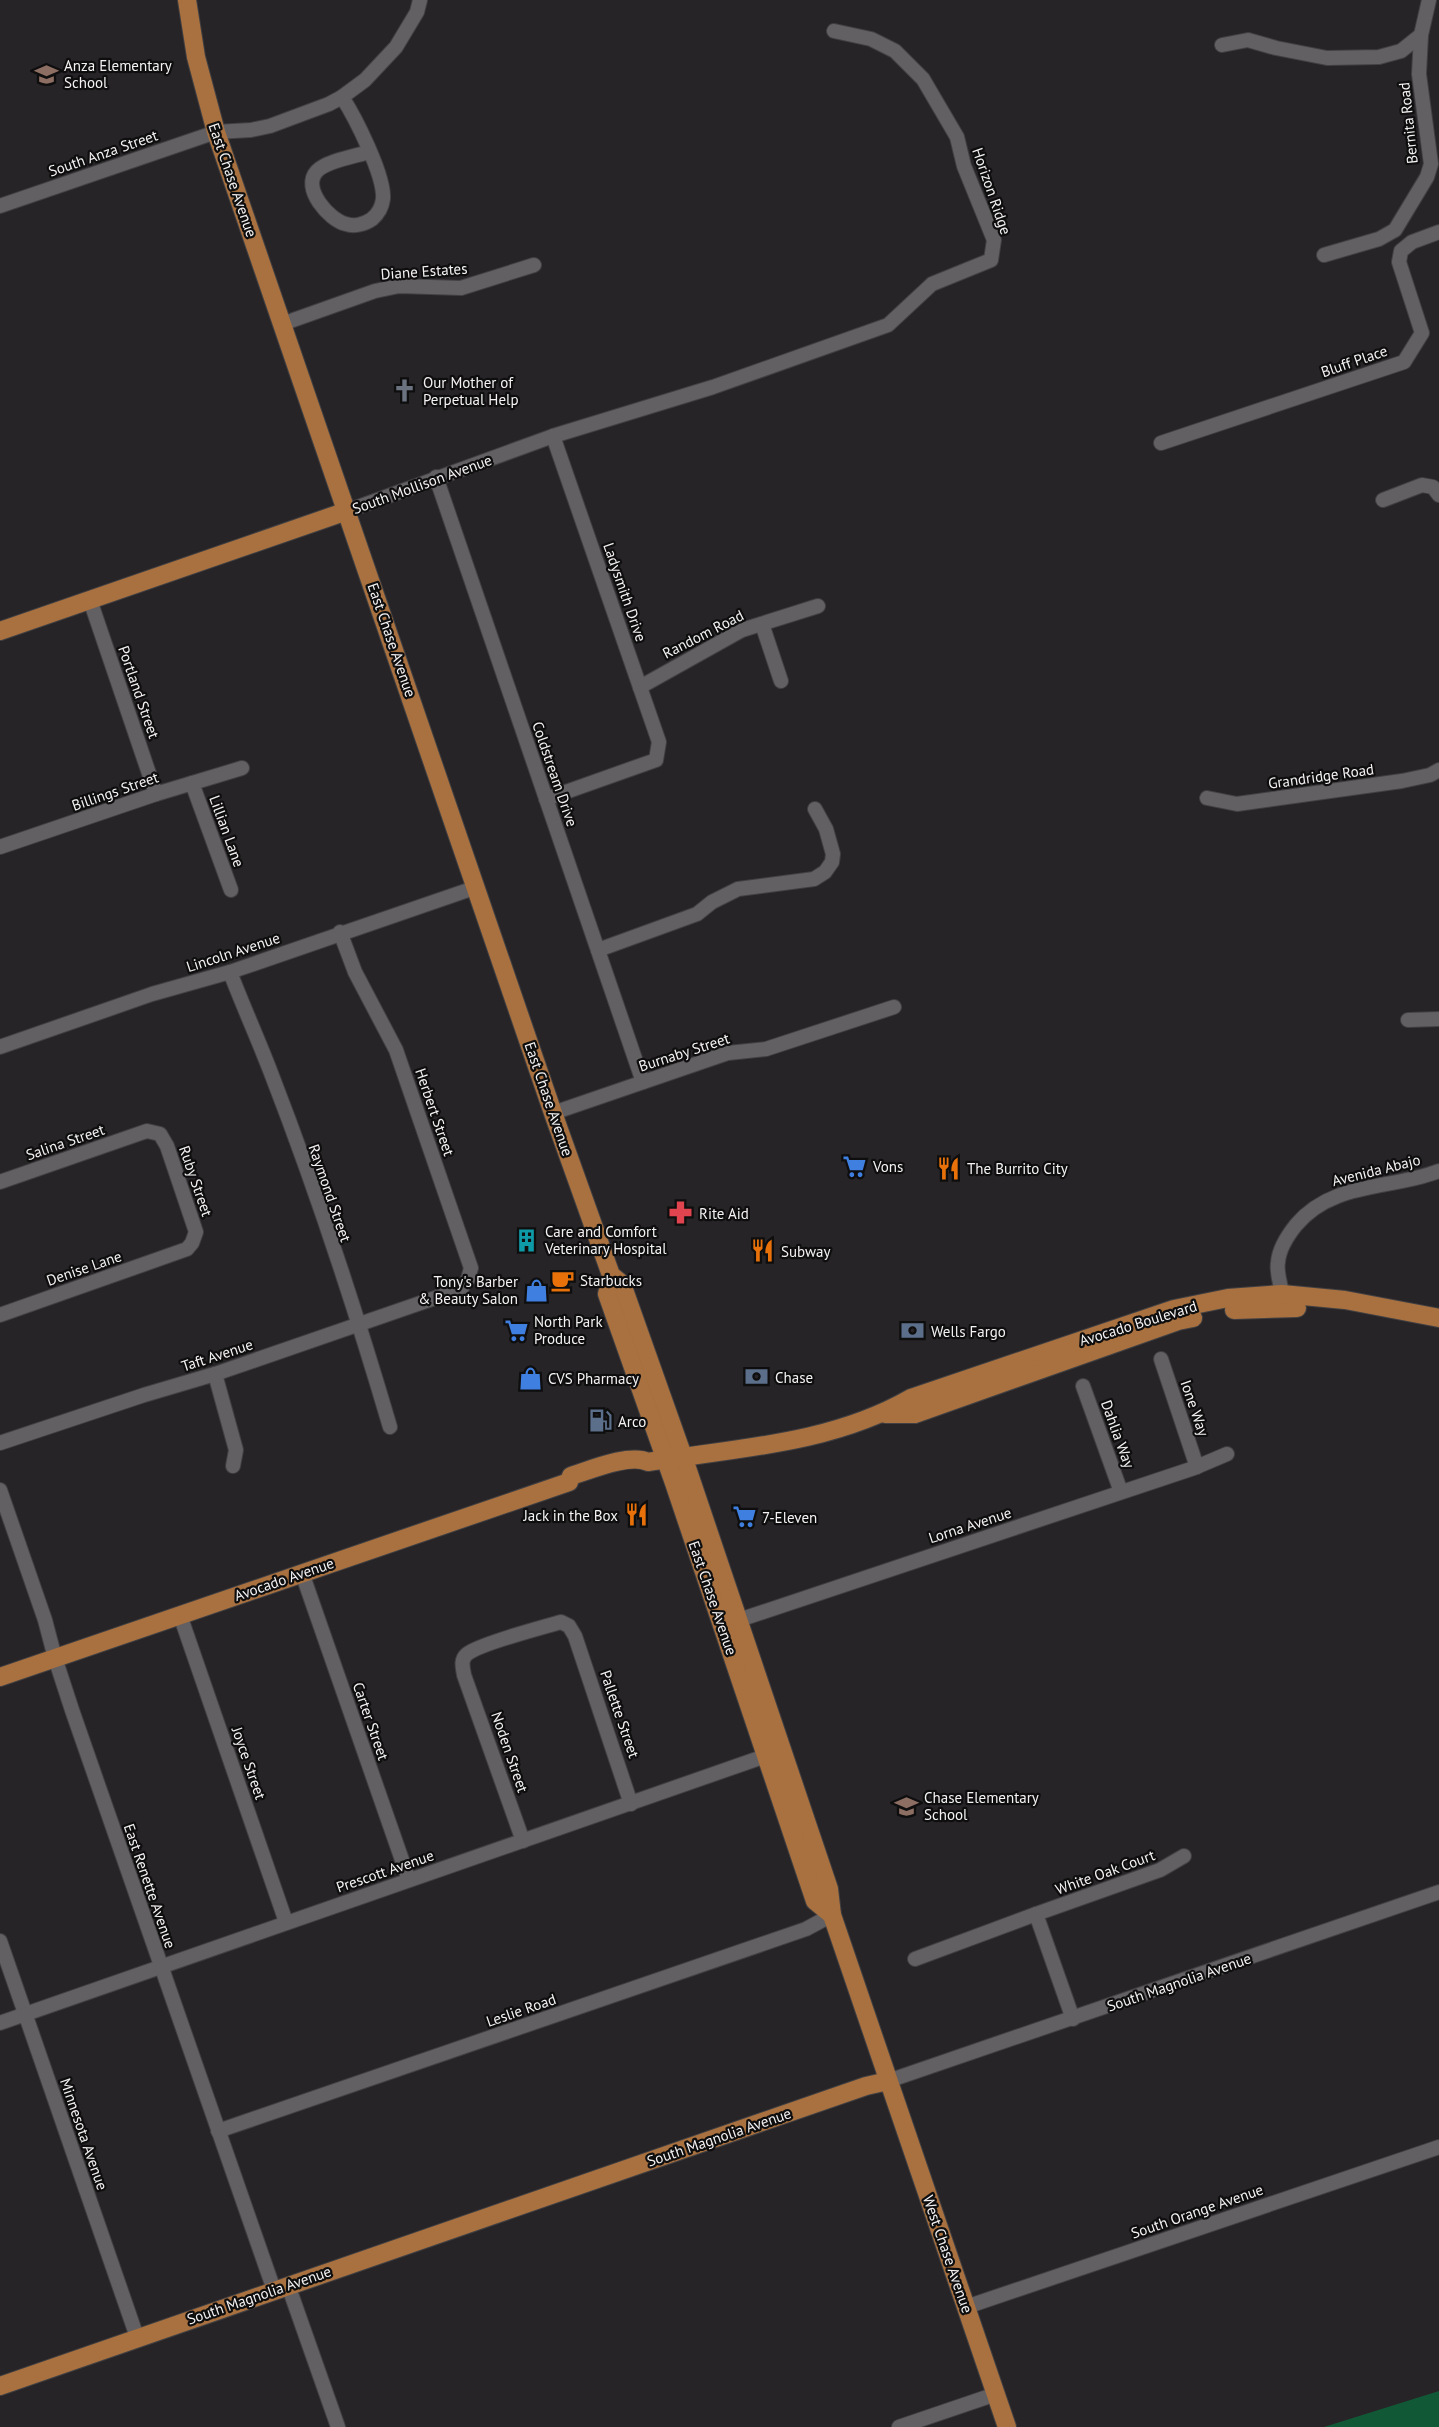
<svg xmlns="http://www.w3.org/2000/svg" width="1439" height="2427" viewBox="0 0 1439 2427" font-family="'PT Sans',sans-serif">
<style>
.green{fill:#115936}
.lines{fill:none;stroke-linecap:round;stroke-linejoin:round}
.minor-casing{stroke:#424042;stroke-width:16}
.major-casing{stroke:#424042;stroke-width:20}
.minor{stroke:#636063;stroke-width:14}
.major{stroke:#a9713f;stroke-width:18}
.labels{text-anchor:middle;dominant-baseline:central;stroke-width:4.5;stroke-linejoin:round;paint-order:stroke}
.poi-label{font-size:15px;fill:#f4f2f3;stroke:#0f0e0f;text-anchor:start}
.street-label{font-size:15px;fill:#f4f2f3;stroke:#0f0e0f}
</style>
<rect width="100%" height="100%" fill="#272427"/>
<!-- green -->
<path class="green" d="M 1439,2391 L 1439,2427 L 1324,2427 Z"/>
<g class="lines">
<defs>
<g id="minor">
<path d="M 1222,45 L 1248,40 L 1276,48 L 1327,58 L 1379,57 L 1401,51 L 1421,35"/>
<path d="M 342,97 C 355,117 385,176 383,199 C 382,207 378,214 372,219 C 365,224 354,227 346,224 C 329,220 301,188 317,171 C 326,161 356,156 369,152"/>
<path d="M 0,206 L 216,132 L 251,130 L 270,126 L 329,104 L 342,97 L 365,80 L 396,47 L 417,12 L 420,0"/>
<path d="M 1324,255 L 1379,239 L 1395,230 L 1427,177 L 1431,164 L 1419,74 L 1421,35 L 1429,0"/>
<path d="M 282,324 L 375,291 L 399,286 L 461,288 L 534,265"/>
<path d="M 1161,443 L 1404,362 L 1422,333 L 1399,262 L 1401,251 L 1412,242 L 1439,232"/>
<path d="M 436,477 L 643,1082"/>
<path d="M 1383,500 L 1422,485 L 1433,487 L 1439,495"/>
<path d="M 347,511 L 553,436 L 713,387 L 888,325 L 932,284 L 991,260 L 994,240 L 964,166 L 957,137 L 923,79 L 895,51 L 871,39 L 834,31"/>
<path d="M 90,600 L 156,794"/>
<path d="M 762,624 L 781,681"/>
<path d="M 640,687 L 742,630 L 818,606"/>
<path d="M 192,783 L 231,890"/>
<path d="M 1207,798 L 1237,804 L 1402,781 L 1430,775 L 1439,770"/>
<path d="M 546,799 L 656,760 L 659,742 L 553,436"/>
<path d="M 0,847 L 156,794 L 242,768"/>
<path d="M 598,950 L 697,914 L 712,902 L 738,889 L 814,879 L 825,872 L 832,862 L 833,854 L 826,829 L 815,809"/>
<path d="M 230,972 C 243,1006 258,1039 271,1073 C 316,1189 355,1308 390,1427"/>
<path d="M 1408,1020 L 1439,1019"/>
<path d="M 0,1047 L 152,994 L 230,972 L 477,887"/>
<path d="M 553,1113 L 728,1053 L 766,1049 L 894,1007"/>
<path d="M 0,1182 L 141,1133 L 147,1131 L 160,1134 L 167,1146 L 196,1232 L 192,1243 L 187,1249 L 0,1315"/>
<path d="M 1282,1294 C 1281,1285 1276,1272 1278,1262 C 1279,1250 1288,1235 1296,1225 C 1333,1181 1390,1190 1439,1171"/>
<path d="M 1161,1359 L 1197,1467"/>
<path d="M 215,1374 L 236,1450 L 233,1466"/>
<path d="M 1083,1386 L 1121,1492"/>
<path d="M 0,1443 L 144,1395 L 215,1374 L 461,1289 L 468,1279 L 471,1268 L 396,1050 L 355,972 L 340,932"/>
<path d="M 0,1490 L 45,1620 L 55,1658 L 72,1710 L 274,2290"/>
<path d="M 302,1573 L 409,1880"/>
<path d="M 180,1615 L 286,1922"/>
<path d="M 730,1623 L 1194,1468 L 1227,1454"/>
<path d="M 523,1841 L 464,1675 C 463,1668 460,1660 467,1654 C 479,1644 543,1627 561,1622 L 569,1626 L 575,1636 L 631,1804"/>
<path d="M 1036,1914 L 1160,1870 L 1184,1856"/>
<path d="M 0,1941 L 137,2337"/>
<path d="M 915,1959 L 1036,1914 L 1073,2019"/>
<path d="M 0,2023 L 774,1753"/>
<path d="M 888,2081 L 1439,1892"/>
<path d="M 218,2131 L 806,1929 L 832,1915"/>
<path d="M 288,2285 L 338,2427"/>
<path d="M 966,2307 L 1439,2147"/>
<path d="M 899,2427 L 996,2394"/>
</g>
<g id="major">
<path d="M 187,0 L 196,57 L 216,132 L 553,1113 L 611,1275 L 622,1284 L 683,1456 L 829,1889 L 832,1915 L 1007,2427"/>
<path d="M 0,631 L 347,511"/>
<path d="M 611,1275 L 607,1294 L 674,1483 L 815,1901 L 832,1915"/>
<path d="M 1234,1310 L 1297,1308"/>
<path d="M 885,1414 L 915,1414 L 1178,1321 L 1193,1318"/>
<path d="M 0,1677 L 569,1482 L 571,1476 C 590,1470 630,1453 648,1462 C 737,1448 831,1444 911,1398 L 1174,1309 L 1228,1298 L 1282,1294 L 1345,1300 L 1439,1318"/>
<path d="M 0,2386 L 866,2086 L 888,2081"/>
</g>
</defs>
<!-- minor casing -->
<use href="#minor" class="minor-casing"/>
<!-- major casing -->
<use href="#major" class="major-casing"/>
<!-- minor -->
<use href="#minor" class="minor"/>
<!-- major -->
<use href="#major" class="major"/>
</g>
<!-- icons -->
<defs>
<symbol id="school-bare" viewBox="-9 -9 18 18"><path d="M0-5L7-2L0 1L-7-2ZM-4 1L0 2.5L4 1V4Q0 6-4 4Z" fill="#8d6e63" stroke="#0f0e0f" stroke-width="2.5" paint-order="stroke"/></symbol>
<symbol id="church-bare" viewBox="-9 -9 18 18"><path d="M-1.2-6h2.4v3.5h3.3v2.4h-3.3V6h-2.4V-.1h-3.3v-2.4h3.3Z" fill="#6b7280" stroke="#0f0e0f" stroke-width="2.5" paint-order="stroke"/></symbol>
<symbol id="supermarket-bare" viewBox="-9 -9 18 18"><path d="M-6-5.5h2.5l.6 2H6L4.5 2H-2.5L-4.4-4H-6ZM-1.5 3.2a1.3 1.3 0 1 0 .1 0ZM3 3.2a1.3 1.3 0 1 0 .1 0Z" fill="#3f7fe0" stroke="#0f0e0f" stroke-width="2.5" paint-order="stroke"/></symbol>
<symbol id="restaurant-bare" viewBox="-9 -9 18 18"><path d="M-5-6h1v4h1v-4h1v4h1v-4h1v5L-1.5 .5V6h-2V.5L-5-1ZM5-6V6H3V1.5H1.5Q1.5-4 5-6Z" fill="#e8710a" stroke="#0f0e0f" stroke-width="2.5" paint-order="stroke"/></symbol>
<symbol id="pharmacy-bare" viewBox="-9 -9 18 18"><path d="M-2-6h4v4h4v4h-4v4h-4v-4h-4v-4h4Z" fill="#e0444e" stroke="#0f0e0f" stroke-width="2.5" paint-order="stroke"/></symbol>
<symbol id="building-bare" viewBox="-9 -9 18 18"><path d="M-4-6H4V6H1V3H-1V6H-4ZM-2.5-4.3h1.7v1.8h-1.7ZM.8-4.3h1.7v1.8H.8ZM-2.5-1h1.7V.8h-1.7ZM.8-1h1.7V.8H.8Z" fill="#0f9aa8" stroke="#0f0e0f" stroke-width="2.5" paint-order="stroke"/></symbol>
<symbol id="cafe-bare" viewBox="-9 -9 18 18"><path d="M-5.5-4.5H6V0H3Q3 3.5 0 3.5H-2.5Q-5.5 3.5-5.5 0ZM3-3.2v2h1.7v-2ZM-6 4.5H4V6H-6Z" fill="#e8710a" stroke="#0f0e0f" stroke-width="2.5" paint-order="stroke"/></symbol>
<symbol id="shop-bare" viewBox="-9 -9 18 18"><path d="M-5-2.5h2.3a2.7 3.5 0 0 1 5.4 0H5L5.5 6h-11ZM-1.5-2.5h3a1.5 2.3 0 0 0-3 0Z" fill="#3f7fe0" stroke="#0f0e0f" stroke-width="2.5" paint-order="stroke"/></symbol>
<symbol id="bank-bare" viewBox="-9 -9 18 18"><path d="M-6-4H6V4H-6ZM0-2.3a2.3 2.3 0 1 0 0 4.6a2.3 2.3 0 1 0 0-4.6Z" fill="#5c6f8a" stroke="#0f0e0f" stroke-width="2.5" paint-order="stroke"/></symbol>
<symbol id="fuel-bare" viewBox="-9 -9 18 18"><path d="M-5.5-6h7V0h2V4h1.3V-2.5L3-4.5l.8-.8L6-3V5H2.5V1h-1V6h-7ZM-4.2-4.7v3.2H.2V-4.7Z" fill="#5c6f8a" stroke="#0f0e0f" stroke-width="2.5" paint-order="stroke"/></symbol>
</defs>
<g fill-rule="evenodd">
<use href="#school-bare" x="30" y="58" width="33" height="33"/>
<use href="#church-bare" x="388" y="374" width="33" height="33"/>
<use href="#supermarket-bare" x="838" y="1150" width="33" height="33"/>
<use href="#restaurant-bare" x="932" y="1152" width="33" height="33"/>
<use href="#pharmacy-bare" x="664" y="1196" width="33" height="33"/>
<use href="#building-bare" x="510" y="1224" width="33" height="33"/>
<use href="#restaurant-bare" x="746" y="1234" width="33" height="33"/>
<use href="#cafe-bare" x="546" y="1264" width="33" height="33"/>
<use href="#shop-bare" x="520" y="1274" width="33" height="33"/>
<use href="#supermarket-bare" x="500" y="1314" width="33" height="33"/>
<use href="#bank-bare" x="896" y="1314" width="33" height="33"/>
<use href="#bank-bare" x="740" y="1360" width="33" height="33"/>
<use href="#shop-bare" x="514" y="1362" width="33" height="33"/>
<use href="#fuel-bare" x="584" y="1404" width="33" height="33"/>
<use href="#restaurant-bare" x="620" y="1498" width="33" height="33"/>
<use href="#supermarket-bare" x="728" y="1500" width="33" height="33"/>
<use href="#school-bare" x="890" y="1790" width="33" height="33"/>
</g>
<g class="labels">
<!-- poi labels -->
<g class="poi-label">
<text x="64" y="65">Anza Elementary<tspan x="64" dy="17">School</tspan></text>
<text x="423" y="382">Our Mother of<tspan x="423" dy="17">Perpetual Help</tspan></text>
<text x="873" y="1166">Vons</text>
<text x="967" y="1168">The Burrito City</text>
<text x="699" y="1213">Rite Aid</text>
<text x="545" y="1231">Care and Comfort<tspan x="545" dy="17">Veterinary Hospital</tspan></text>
<text x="781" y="1251">Subway</text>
<text x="580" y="1280">Starbucks</text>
<text x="518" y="1281" text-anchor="end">Tony's Barber<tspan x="518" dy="17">&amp; Beauty Salon</tspan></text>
<text x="534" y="1321">North Park<tspan x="534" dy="17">Produce</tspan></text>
<text x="931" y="1331">Wells Fargo</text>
<text x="775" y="1377">Chase</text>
<text x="548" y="1378">CVS Pharmacy</text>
<text x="618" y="1421">Arco</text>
<text x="618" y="1515" text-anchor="end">Jack in the Box</text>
<text x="762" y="1517">7-Eleven</text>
<text x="924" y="1797">Chase Elementary<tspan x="924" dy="17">School</tspan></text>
</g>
<!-- street labels -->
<g class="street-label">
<text transform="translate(1408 123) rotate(-96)">Bernita Road</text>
<text transform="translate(103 153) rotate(-19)">South Anza Street</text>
<text transform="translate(233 180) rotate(71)">East Chase Avenue</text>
<text transform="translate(992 191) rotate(71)">Horizon Ridge</text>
<text transform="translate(424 271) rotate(-4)">Diane Estates</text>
<text transform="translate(1354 361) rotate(-19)">Bluff Place</text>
<text transform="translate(422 484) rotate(-20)">South Mollison Avenue</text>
<text transform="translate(625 592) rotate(71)">Ladysmith Drive</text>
<text transform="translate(703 634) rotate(-27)">Random Road</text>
<text transform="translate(392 640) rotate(71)">East Chase Avenue</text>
<text transform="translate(139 692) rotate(71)">Portland Street</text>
<text transform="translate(555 774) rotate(71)">Coldstream Drive</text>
<text transform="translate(1321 776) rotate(-8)">Grandridge Road</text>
<text transform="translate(115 791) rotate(-19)">Billings Street</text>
<text transform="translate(227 831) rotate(70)">Lillian Lane</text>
<text transform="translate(233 952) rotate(-18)">Lincoln Avenue</text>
<text transform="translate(684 1052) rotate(-18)">Burnaby Street</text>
<text transform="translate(549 1099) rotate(71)">East Chase Avenue</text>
<text transform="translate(435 1112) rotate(71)">Herbert Street</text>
<text transform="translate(65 1142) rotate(-19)">Salina Street</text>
<text transform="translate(1376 1170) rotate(-14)">Avenida Abajo</text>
<text transform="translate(196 1181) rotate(71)">Ruby Street</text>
<text transform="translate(330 1193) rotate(71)">Raymond Street</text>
<text transform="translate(84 1268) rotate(-19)">Denise Lane</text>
<text transform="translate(1138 1323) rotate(-17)">Avocado Boulevard</text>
<text transform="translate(217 1355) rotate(-18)">Taft Avenue</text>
<text transform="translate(1195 1408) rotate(71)">Ione Way</text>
<text transform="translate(1118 1434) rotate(70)">Dahlia Way</text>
<text transform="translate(970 1525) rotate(-18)">Lorna Avenue</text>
<text transform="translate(284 1579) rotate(-19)">Avocado Avenue</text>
<text transform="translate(713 1598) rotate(71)">East Chase Avenue</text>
<text transform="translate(620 1714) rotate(71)">Pallette Street</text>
<text transform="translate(371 1721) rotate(71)">Carter Street</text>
<text transform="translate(510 1752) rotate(71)">Noden Street</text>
<text transform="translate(249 1763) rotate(71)">Joyce Street</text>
<text transform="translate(385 1871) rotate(-19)">Prescott Avenue</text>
<text transform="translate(1105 1872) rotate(-20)">White Oak Court</text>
<text transform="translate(150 1886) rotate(71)">East Renette Avenue</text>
<text transform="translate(1179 1982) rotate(-19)">South Magnolia Avenue</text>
<text transform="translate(521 2010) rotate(-19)">Leslie Road</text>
<text transform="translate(84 2134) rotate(71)">Minnesota Avenue</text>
<text transform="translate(719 2137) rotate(-19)">South Magnolia Avenue</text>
<text transform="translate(1197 2211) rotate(-19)">South Orange Avenue</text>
<text transform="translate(948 2254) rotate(71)">West Chase Avenue</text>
<text transform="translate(259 2295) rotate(-19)">South Magnolia Avenue</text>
</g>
</g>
</svg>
